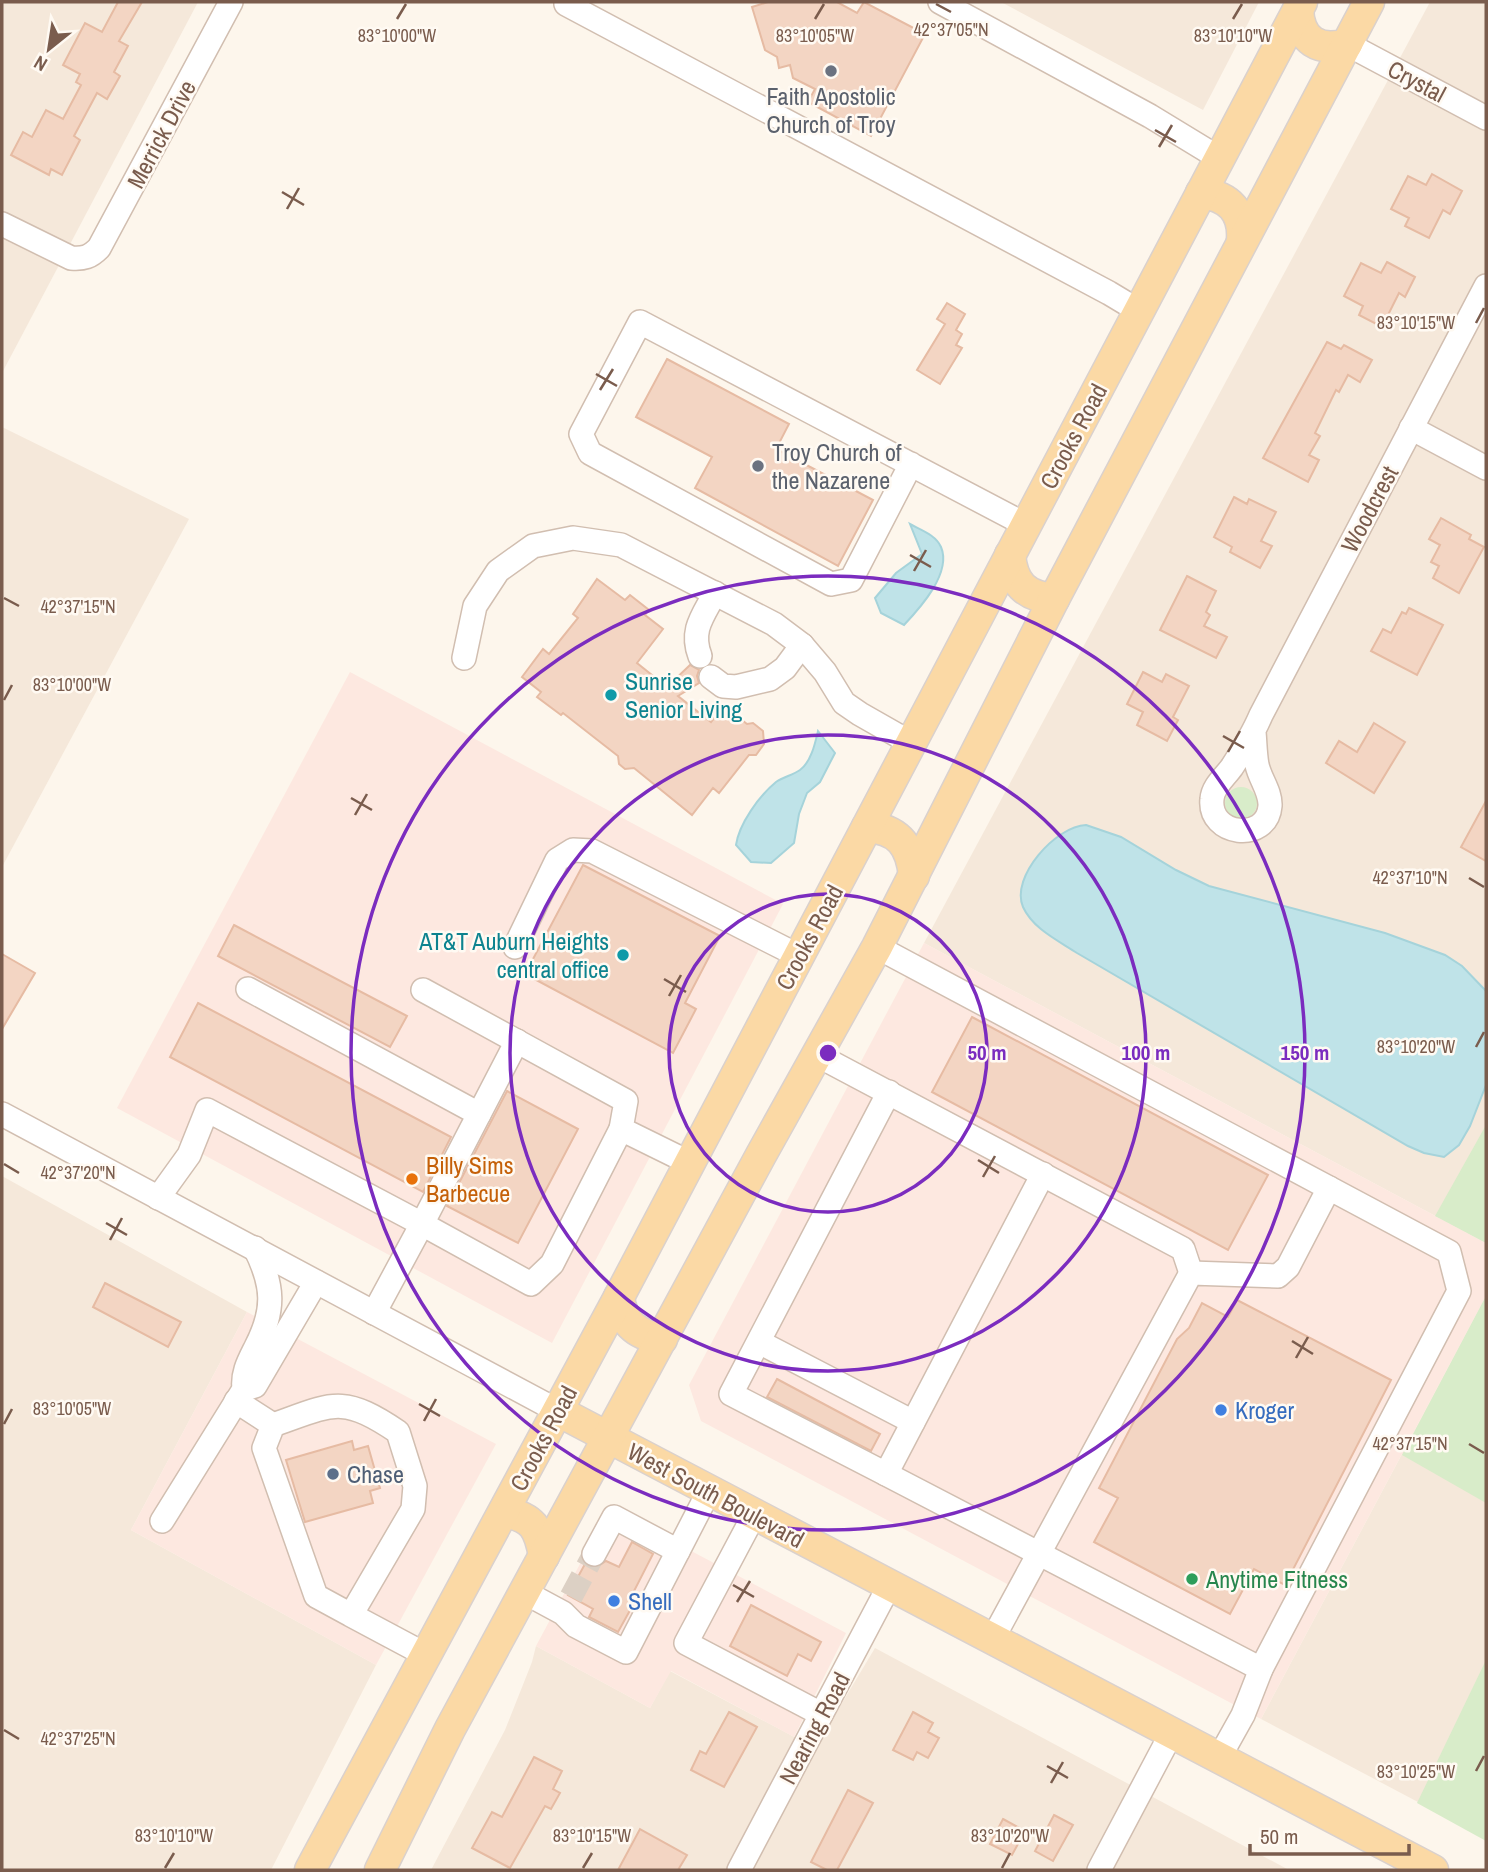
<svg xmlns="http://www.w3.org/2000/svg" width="1488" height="1872" viewBox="0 0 1488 1872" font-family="'Archivo Narrow',sans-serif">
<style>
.residential{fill:#f5e8da}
.commercial{fill:#fde8e0}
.green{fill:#d8ecc9}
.water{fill:#bfe3e8;stroke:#a5d3da;stroke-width:2}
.building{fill:#f3d5c3;stroke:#e6bba3;stroke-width:2}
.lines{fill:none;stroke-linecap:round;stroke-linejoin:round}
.minor-tunnel{stroke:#dcd0c4;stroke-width:23;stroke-dasharray:23 11;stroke-linecap:butt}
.minor-casing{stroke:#d1beb0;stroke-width:26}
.major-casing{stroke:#dad1cd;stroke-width:33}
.minor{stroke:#fff;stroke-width:23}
.major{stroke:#fbd9a5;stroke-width:30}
.ticks{fill:none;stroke:#7a5c4d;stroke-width:2.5}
.ring{fill:none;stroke:#7b2cbf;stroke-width:3.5}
.worship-dot{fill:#6b7280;stroke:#fffaf3;stroke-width:2.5}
.culture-dot{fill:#0f9aa8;stroke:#fffaf3;stroke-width:2.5}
.food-dot{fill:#e8710a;stroke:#fffaf3;stroke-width:2.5}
.shop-dot{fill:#3f7fe0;stroke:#fffaf3;stroke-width:2.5}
.service-dot{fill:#5c6f8a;stroke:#fffaf3;stroke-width:2.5}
.leisure-dot{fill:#2e9e5b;stroke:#fffaf3;stroke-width:2.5}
.labels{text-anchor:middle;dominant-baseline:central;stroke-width:5;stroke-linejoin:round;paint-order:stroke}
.street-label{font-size:24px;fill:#7a5c4d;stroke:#fffaf3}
.worship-label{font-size:24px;fill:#5b616d;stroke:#fffaf3}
.culture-label{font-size:24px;fill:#0d838f;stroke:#fffaf3;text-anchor:start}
.food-label{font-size:24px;fill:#c56008;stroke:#fffaf3;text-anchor:start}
.shop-label{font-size:24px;fill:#366cbe;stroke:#fffaf3;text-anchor:start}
.service-label{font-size:24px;fill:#4e5e75;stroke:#fffaf3;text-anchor:start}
.leisure-label{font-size:24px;fill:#27864d;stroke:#fffaf3;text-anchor:start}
.ticks-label{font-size:18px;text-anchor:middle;fill:#7a5c4d;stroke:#fffaf3;stroke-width:5;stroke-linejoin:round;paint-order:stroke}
.centre{fill:#7b2cbf;stroke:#fffaf3;stroke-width:3.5}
.ring-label{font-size:21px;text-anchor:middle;font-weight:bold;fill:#7b2cbf;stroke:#fffaf3;stroke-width:5;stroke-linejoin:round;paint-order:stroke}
</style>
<rect width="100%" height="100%" fill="#fdf6ec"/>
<!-- residential -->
<g class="residential">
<path d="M 2,2 L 198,2 L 2,373 Z"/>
<path d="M 1001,2 L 1259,2 L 1203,110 Z"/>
<path d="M 1430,2 L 1486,2 L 1486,1243 L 924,943 Z"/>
<path d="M 2,427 L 189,519 L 2,867 Z"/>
<path d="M 2,1176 L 247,1312 L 131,1530 L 376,1665 L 271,1870 L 2,1870 Z"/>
<path d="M 1486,1296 L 1486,1838 L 1261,1719 Z"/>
<path d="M 536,1646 L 650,1708 L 670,1671 L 815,1748 L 875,1648 L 1289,1870 L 431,1870 L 505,1730 L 532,1662 Z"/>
</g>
<!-- commercial -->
<g class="commercial">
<path d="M 350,672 L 783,904 L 552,1343 L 117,1108 Z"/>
<path d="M 924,943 L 1486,1243 L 1486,1296 L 1261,1719 L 701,1421 L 689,1385 Z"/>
<path d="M 247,1312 L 496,1444 L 376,1665 L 131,1530 Z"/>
<path d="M 610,1508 L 846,1633 L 794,1737 L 671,1671 L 650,1708 L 536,1646 Z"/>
</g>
<!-- green -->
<g class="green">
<circle cx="1241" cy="803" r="16"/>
<path d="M 1486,1125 L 1486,1243 L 1435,1216 Z"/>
<path d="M 1486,1296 L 1486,1503 L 1402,1455 Z"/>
<path d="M 1486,1660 L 1486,1841 L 1417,1803 Z"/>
</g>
<!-- water -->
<g class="water">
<path d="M 910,524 C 921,530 936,535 941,547 C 952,573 920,608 904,625 L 881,613 L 875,598 L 896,573 L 922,554 Z"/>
<path d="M 818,731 L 835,753 L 820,782 L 807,793 L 799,814 L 794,843 L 771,863 L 751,862 L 736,845 C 739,824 759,796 776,782 C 783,777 793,775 800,770 C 811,762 815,744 818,731 Z"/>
<path d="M 1086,825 L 1121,837 L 1176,870 L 1209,886 L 1385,933 L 1445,955 L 1462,966 L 1486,991 L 1486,1085 L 1470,1126 L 1459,1145 L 1444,1157 L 1424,1153 L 1408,1146 L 1077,953 C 1059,941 1033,929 1023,907 C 1010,877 1056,826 1086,825 Z"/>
</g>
<!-- building -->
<g class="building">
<path d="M 118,2 L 142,2 L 119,41 L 128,46 L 114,72 L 120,76 L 107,99 L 97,93 L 74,136 L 80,140 L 62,175 L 51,169 L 49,175 L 11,155 L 23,132 L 32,137 L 46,110 L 63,119 L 81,85 L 76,82 L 80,74 L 63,65 L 85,23 L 102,32 Z"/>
<path d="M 768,2 L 837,2 L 857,13 L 864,2 L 925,34 L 871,136 L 808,102 L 815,89 L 793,78 L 790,65 L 779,68 L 777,57 L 765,50 L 752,7 Z"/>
<path d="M 1432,174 L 1462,191 L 1450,214 L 1443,210 L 1429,238 L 1405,226 L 1409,218 L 1391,209 L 1408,176 L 1426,185 Z"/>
<path d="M 1387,262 L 1415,277 L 1405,297 L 1399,293 L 1382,327 L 1359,315 L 1363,306 L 1344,296 L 1361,263 L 1381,273 Z"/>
<path d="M 947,303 L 965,314 L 956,330 L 962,334 L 956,345 L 962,348 L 940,384 L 917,370 L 945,324 L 937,319 Z"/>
<path d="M 1327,342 L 1341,349 L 1344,345 L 1372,360 L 1360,382 L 1348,375 L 1339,392 L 1336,390 L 1315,433 L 1320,436 L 1309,455 L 1319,460 L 1308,482 L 1263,458 Z"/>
<path d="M 667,359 L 789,424 L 776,449 L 873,500 L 838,566 L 695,488 L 712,457 L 636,417 Z"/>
<path d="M 1234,497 L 1247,504 L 1249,499 L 1276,512 L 1261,541 L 1272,546 L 1260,568 L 1230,552 L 1232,547 L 1214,537 Z"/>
<path d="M 1441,518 L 1471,535 L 1469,539 L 1484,547 L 1459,593 L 1433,578 L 1439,566 L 1431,562 L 1440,545 L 1429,539 Z"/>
<path d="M 1187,576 L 1216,591 L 1206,612 L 1210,615 L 1204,626 L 1227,637 L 1216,658 L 1160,630 Z"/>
<path d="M 597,579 L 625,600 L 630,595 L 649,610 L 645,615 L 663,629 L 637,663 L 667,687 L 690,665 L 699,670 L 697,676 L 699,683 L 678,696 L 711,722 L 724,706 L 747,724 L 753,723 L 763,731 L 764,744 L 756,755 L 749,755 L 719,793 L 713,788 L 692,815 L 634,768 L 625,769 L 619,764 L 618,756 L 563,713 L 561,715 L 537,697 L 541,692 L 522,677 L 543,649 L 549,654 L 578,618 L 573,614 Z"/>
<path d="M 1409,608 L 1443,625 L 1417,675 L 1371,651 L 1383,629 L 1391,633 L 1402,612 L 1406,614 Z"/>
<path d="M 1143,672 L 1162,682 L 1166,674 L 1189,686 L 1173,717 L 1178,720 L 1167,741 L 1137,725 L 1143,712 L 1127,704 Z"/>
<path d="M 1374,723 L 1405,742 L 1374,793 L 1326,763 L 1339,741 L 1357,752 Z"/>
<path d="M 1486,801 L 1486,861 L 1461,847 Z"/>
<path d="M 583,865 L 720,936 L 685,1003 L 696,1009 L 673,1053 L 525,974 Z"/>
<path d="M 234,925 L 407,1016 L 390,1047 L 218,956 Z"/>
<path d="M 2,954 L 35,973 L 2,1029 Z"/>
<path d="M 198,1003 L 451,1137 L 423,1192 L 170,1057 Z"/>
<path d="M 972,1017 L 1268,1175 L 1228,1250 L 932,1092 Z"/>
<path d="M 507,1091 L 578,1129 L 518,1243 L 447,1206 Z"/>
<path d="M 105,1283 L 181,1322 L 168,1347 L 93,1307 Z"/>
<path d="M 1237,1300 L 1391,1380 L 1285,1585 L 1254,1569 L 1230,1614 L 1094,1542 L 1118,1498 L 1099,1488 L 1177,1339 L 1189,1328 L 1202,1303 L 1228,1317 Z"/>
<path d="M 777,1379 L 880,1434 L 871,1451 L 767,1397 Z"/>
<path d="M 352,1441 L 354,1450 L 368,1446 L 380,1488 L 370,1491 L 373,1503 L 305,1522 L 286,1460 Z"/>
<path d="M 632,1542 L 653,1554 L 634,1591 L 639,1594 L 618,1632 L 589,1617 L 593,1609 L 568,1595 L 585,1564 L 595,1568 L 606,1561 L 619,1567 Z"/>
<path d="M 751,1605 L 821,1642 L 811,1661 L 798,1654 L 787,1676 L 730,1646 Z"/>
<path d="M 729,1712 L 757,1727 L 724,1787 L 691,1770 L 700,1751 L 706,1754 Z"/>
<path d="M 913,1712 L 933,1723 L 928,1732 L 939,1738 L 928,1758 L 917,1752 L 913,1760 L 893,1750 Z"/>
<path d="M 534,1757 L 562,1771 L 553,1789 L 560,1793 L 551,1809 L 545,1806 L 510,1868 L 472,1848 L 492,1812 L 502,1817 Z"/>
<path d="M 848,1790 L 873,1803 L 837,1870 L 827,1870 L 811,1862 Z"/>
<path d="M 1054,1815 L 1073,1825 L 1053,1861 L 1035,1851 Z"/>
<path d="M 1003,1819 L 1025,1831 L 1012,1855 L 990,1844 Z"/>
<path d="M 640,1829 L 687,1855 L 678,1870 L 618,1870 Z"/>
</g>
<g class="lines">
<!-- minor-tunnel -->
<path class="minor-tunnel" d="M 571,1597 L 594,1554"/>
<defs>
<g id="minor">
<path d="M 940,2 L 1150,116 L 1219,158"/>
<path d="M 566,4 L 1109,293 L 1139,311"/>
<path d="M 1347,44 L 1486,118"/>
<path d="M 2,224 L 71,258 C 84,259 90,257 99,248 L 231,2"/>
<path d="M 1411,428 L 1486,468"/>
<path d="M 911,464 L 851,580 L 831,584 L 590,453 L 581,434 L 640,322 L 1026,525"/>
<path d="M 700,656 C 690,630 703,616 715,593"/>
<path d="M 464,658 L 475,606 L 498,571 L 533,546 L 573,538 L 621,545 L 774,624 L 802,645 L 825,672 L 844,703 L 860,714 L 911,743"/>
<path d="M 711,677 L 723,686 L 736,687 L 770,679 L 785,668 L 802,645"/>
<path d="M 1254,732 C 1255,743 1255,754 1257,765 C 1260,779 1271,792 1270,806 C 1267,843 1208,836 1212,799 C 1213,786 1225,777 1232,767 C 1243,750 1253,734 1261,715 L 1486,286"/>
<path d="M 515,947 L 557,860 L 573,850 L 592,851 L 799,956"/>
<path d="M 877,947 L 1329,1188 L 1288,1267 L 1278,1276 L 1191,1273 L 992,1640"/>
<path d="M 248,989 L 479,1114"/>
<path d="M 423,990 L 626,1101 L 621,1129 L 690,1163"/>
<path d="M 517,1041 L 422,1224 L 531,1284 L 552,1264 L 621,1129"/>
<path d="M 819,1056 L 1183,1249 L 1191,1273"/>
<path d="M 889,1092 L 731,1394 L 886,1474 L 1043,1174"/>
<path d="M 2,1114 L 558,1411"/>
<path d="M 158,1198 L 189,1155 L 207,1110 L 422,1224 L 374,1313"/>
<path d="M 759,1342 L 913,1422"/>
<path d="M 244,1389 L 255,1386 L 316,1282"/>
<path d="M 236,1401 L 273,1425"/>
<path d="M 886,1474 L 1261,1669"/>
<path d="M 754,1515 L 686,1643 L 821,1714"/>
<path d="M 162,1521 L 244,1389 C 242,1373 249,1361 256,1347 C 275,1310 274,1286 255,1248"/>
<path d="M 594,1554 L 614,1517 L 678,1551"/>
<path d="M 524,1592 L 563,1613 L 576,1626 L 626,1652 L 709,1491"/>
<path d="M 351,1615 L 316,1596 L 264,1448 L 273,1425 C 332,1404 342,1394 398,1432 L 415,1486 L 413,1509 L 351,1615 L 426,1655"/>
<path d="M 1219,1758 L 1243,1715 L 1261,1669 L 1459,1291 L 1449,1252 L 1329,1188"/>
<path d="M 739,1870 L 889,1586"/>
<path d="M 1099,1870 L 1171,1734"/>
</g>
<g id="major">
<path d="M 1298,10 C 1300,41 1319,52 1347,44"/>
<path d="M 1201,193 C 1229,196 1244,212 1242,240"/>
<path d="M 1010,555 C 1013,584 1025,596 1054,599"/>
<path d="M 867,827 C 899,829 911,846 914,876"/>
<path d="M 619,1297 C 622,1323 637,1335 662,1339"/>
<path d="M 558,1411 L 1433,1870"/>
<path d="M 504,1512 C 533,1517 539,1528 544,1556"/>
<path d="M 310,1870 L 619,1297 L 1302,2"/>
<path d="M 380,1870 L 450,1729 L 761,1155 L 877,947 L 1054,599 L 1369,2"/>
</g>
</defs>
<!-- minor casing -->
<use href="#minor" class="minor-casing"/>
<!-- major casing -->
<use href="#major" class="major-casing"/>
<!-- minor -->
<use href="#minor" class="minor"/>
<!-- major -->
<use href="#major" class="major"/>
</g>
<!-- ticks -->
<path class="ticks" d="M 936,4 L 951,12M 397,19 L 406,4M 815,19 L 824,4M 1233,19 L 1242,4M 1155,130 L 1176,142M 1159,147 L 1172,125M 282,192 L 304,205M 287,209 L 299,188M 1476,323 L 1484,308M 596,374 L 617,386M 600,390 L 613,369M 910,555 L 931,567M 914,571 L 926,550M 4,598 L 19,606M 4,700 L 12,685M 1223,736 L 1244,748M 1228,752 L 1240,731M 351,798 L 372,810M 355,815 L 367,794M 1469,878 L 1484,887M 664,979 L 686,992M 669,996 L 681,975M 1476,1047 L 1484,1032M 978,1160 L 999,1173M 4,1164 L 19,1173M 983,1177 L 995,1156M 106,1223 L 127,1235M 110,1240 L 122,1218M 1292,1341 L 1313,1354M 1296,1358 L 1308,1337M 419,1404 L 440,1416M 424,1421 L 436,1399M 4,1424 L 12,1409M 1469,1444 L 1484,1453M 733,1585 L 754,1597M 737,1602 L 750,1581M 4,1730 L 19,1739M 1047,1766 L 1068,1778M 1476,1771 L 1484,1756M 1051,1783 L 1063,1762M 165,1868 L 174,1853M 583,1868 L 592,1853M 1002,1868 L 1010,1853"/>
<!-- distance rings -->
<g class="ring">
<circle cx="828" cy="1053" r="159"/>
<circle cx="828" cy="1053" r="318"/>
<circle cx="828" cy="1053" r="477"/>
</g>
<!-- markers -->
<g class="worship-dot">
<circle cx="831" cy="71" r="7"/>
<circle cx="758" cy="466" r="7"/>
</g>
<g class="culture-dot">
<circle cx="611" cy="695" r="7"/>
<circle cx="623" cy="955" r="7"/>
</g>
<circle class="food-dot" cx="412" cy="1179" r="7"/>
<g class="shop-dot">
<circle cx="1221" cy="1410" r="7"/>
<circle cx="614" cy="1601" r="7"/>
</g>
<circle class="service-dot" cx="333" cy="1474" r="7"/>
<circle class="leisure-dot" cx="1192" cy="1579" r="7"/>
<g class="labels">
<!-- street labels -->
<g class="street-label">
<text transform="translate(1417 81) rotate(28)">Crystal</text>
<text transform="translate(161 134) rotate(-62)">Merrick Drive</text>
<text transform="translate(1073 436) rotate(-62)">Crooks Road</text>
<text transform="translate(1369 509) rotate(-62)">Woodcrest</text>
<text transform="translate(809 937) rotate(-62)">Crooks Road</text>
<text transform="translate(543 1438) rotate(-62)">Crooks Road</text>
<text transform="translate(716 1495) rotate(28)">West South Boulevard</text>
<text transform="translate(814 1728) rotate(-62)">Nearing Road</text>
</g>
<!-- worship labels -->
<g class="worship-label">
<text x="831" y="96">Faith Apostolic<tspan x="831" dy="28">Church of Troy</tspan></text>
<text x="772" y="452" text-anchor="start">Troy Church of<tspan x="772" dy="28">the Nazarene</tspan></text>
</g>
<!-- culture labels -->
<g class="culture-label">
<text x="625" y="681">Sunrise<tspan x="625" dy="28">Senior Living</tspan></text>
<text x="609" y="941" text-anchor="end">AT&amp;T Auburn Heights<tspan x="609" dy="28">central office</tspan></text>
</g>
<!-- food labels -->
<g class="food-label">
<text x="426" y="1165">Billy Sims<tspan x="426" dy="28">Barbecue</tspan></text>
</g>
<!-- shop labels -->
<g class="shop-label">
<text x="1235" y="1410">Kroger</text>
<text x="628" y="1601">Shell</text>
</g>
<!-- service labels -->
<g class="service-label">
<text x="347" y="1474">Chase</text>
</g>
<!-- leisure labels -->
<g class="leisure-label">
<text x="1206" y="1579">Anytime Fitness</text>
</g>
</g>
<g class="ticks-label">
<text x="951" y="36">42°37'05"N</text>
<text x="397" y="42">83°10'00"W</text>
<text x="815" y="42">83°10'05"W</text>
<text x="1233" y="42">83°10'10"W</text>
<text x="1416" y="329">83°10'15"W</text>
<text x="78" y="613">42°37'15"N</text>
<text x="72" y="691">83°10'00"W</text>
<text x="1410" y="884">42°37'10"N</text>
<text x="1416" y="1053">83°10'20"W</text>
<text x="78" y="1179">42°37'20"N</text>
<text x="72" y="1415">83°10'05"W</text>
<text x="1410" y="1450">42°37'15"N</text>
<text x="78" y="1745">42°37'25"N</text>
<text x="1416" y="1778">83°10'25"W</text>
<text x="174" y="1842">83°10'10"W</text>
<text x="592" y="1842">83°10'15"W</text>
<text x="1010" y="1842">83°10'20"W</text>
</g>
<circle cx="828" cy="1053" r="10" class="centre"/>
<g class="ring-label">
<text x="987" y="1060">50 m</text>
<text x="1146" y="1060">100 m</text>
<text x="1305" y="1060">150 m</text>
</g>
<!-- border -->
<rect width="1488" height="1872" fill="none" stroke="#7a5c4d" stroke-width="7"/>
<!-- north arrow -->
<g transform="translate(49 49) rotate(210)" stroke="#fffaf3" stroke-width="5" paint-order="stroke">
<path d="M0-5L12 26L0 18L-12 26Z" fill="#7a5c4d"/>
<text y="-10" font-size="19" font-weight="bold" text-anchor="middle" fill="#7a5c4d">N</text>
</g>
<!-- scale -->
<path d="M1250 1844v10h159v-10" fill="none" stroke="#7a5c4d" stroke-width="3.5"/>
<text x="1260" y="1844" font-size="21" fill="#7a5c4d" stroke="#fffaf3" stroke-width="5" paint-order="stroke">50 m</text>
</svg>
